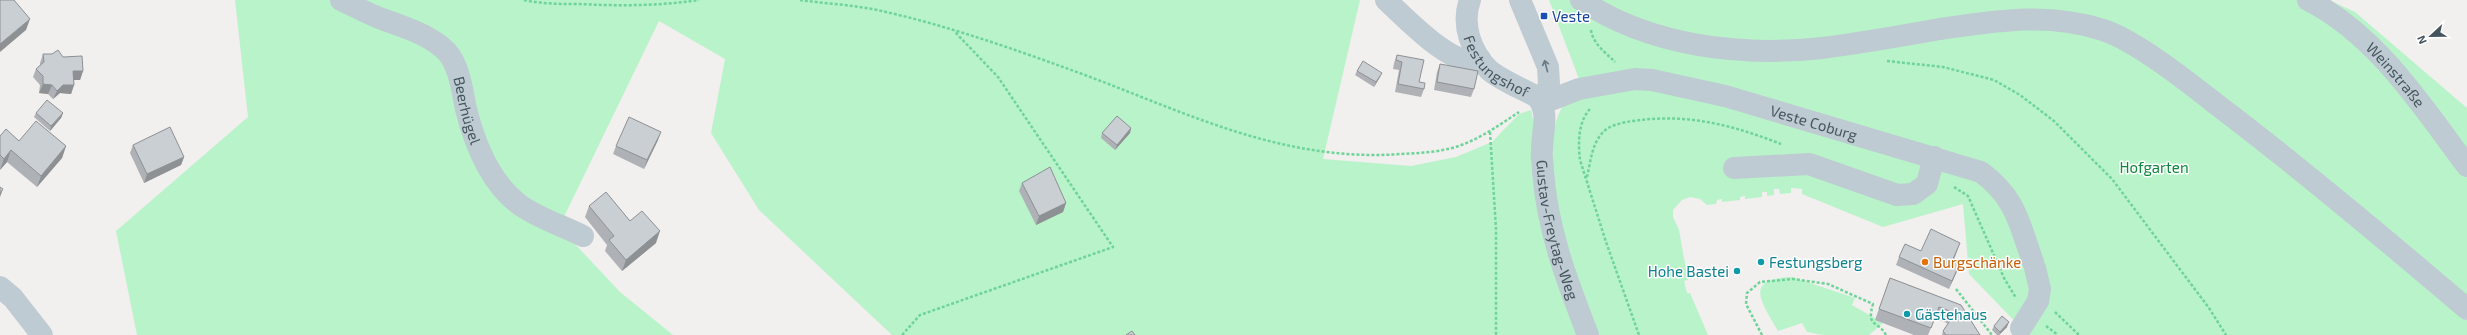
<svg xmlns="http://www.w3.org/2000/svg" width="2467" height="335" viewBox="0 0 2467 335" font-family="'Exo 2',sans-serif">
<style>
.green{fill:#b9f3ca}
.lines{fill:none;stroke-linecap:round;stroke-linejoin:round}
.path{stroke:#6ed498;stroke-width:2.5;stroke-dasharray:3 2;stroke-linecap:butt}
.minor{stroke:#becbd2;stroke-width:22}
.minor-bridge{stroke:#becbd2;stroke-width:22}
.wall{fill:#aeb2b6}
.shaded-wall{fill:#8d9194}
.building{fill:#cacfd4;stroke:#8d9194}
.oneway{stroke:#697881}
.transit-dot{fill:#1a4fb4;stroke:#fff;stroke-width:1.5}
.culture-dot{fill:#0f9aa8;stroke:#fff;stroke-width:1.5}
.food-dot{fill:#e8710a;stroke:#fff;stroke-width:1.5}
.labels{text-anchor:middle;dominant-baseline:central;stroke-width:3;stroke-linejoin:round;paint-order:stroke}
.transit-label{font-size:15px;fill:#164399;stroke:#fff;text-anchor:start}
.street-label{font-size:15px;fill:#45555e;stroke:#fff}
.park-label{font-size:15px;fill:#0f873f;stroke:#fff}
.culture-label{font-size:15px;fill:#0d838f;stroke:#fff;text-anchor:start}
.food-label{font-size:15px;fill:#c56008;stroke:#fff;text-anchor:start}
</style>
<rect width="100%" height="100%" fill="#f2efef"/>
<!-- green -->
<g class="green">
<path d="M 235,0 L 1360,0 L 1323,159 L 1411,166 L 1456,157 L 1492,142 L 1519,114 L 1531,110 L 1580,335 L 892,335 L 759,210 L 711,133 L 725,59 L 659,21 L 559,227 L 620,292 L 673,335 L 137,335 L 116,231 L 248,117 Z"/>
<path d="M 1549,0 L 2329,0 L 2355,12 L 2467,108 L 2467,335 L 2028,335 L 1969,274 L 1963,204 L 1883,227 L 1802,194 L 1802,189 L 1791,188 L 1791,193 L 1780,194 L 1779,189 L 1774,189 L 1774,195 L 1767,196 L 1767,192 L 1762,192 L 1762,197 L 1745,199 L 1745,196 L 1740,197 L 1740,200 L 1722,202 L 1722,199 L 1717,200 L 1716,204 L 1707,205 L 1700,199 L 1690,197 L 1682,200 L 1673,210 L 1673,217 L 1679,230 L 1688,280 L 1684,281 L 1687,293 L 1690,293 L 1708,335 L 1598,335 C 1576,278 1537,179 1557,119 C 1561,106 1572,92 1579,79 Z"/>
<path d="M 1792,277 L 1855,298 L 1852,305 L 1883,323 L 1869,335 L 1824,335 L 1807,332 L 1802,323 L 1778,331 C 1761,301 1743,279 1792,277 Z"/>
</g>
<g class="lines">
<!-- path -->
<g class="path">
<path d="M 524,0 C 542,4 560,4 579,4 C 619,6 659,6 699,0"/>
<path d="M 800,0 C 828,4 858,5 886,12 C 944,25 1008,47 1063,67 C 1176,107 1276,163 1401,154 C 1422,153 1444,152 1464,144 C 1484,136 1501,124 1519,112"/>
<path d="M 1591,30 C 1593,44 1606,53 1615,62"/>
<path d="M 1887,61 L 1943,67 L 1994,80 L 2020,95 L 2054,121 L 2112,179 L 2209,308 L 2226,335"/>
<path d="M 1590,109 C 1578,122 1578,143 1580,160 L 1606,242 L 1639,335"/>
<path d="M 1490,132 L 1496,229 L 1496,335"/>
<path d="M 1587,177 C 1591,160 1592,139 1608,128 C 1617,123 1631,121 1641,120 C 1691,114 1735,126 1781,144"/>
<path d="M 1954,187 L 1968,196 L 2004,278 L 2016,298"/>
<path d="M 1956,289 L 1992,335"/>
<path d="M 2055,312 L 2079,335"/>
<path d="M 2046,326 L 2058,335"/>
<path d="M 902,335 L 920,315 L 1113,247 L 998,77 L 955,32"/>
<path d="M 1762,335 L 1746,304 L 1747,293 L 1760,282 L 1793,279 L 1828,284 L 1873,304 C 1866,328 1878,320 1886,335"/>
</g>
<!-- minor -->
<g class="minor">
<path id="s1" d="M 341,0 C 353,6 365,12 377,17 C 402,27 428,33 447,52 C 460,67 462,91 466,109 C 475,145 490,183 520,205 C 538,218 563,226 583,236"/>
<path d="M 1386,0 C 1405,18 1442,56 1468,61 C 1472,61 1476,60 1480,59"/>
<path id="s2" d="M 1470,0 C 1461,24 1471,52 1489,70 C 1502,81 1523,89 1537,97 C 1550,112 1542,131 1542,150 C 1541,157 1543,164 1543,171 C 1547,229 1567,281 1588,335"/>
<path d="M 1520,0 L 1548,67 L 1549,84 L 1543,103"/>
<path d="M 1581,0 C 1649,46 1741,57 1822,48 C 1861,43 1901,36 1940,29 C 1996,21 2048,12 2103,30 C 2135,40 2188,82 2216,104 C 2302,169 2385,239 2467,309"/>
<path id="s3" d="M 2308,0 C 2377,35 2422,106 2467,166"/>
<path id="s4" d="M 1543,103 L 1579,89 L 1635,79 L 1652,80 L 1725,96 L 1981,172 C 2016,198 2019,223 2033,262"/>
<path d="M 1734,168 L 1809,164 L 1897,195 L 1913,194 L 1927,184 L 1934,157"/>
<path d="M 2035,268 L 2040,289 L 2038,301"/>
<path d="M 0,287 L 13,298 L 42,335"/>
</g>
<!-- minor-bridge -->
<path class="minor-bridge" d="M 2021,328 L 2038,301"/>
</g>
<!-- wall -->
<g class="wall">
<path d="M 43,54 L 63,57 L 83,71 L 80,80 L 74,80 L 74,85 L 71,94 L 60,93 L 53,99 L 48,94 L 39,93 L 40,85 L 33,77 L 36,69 L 40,65 L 40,63 Z"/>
<path d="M 1397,55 L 1424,89 L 1421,97 L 1395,92 L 1399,70 L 1393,69 L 1394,63 Z"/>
<path d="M 1440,64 L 1474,89 L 1471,97 L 1434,90 L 1437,72 Z"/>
<path d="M 1357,71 L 1380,77 L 1374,87 L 1355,75 Z"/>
<path d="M 36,113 L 63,113 L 61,118 L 50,131 L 34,117 Z"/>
<path d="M 1131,128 L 1130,133 L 1115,150 L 1101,138 L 1102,133 Z"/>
<path d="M 0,136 L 19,141 L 66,146 L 62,158 L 37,187 L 7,162 L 0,170 Z"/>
<path d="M 658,140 L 644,169 L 613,154 L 616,146 Z"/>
<path d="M 133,145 L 184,157 L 181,165 L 144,183 L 130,153 Z"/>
<path d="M 1022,183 L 1066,203 L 1063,212 L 1036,225 L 1019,191 Z"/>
<path d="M 589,206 L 630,221 L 656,243 L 622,271 L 605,251 L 607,245 L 585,217 Z"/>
<path d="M 1960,243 L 1954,260 L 1957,271 L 1949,289 L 1896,265 L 1899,257 L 1921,251 Z"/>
<path d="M 1890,278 L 1961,305 L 1980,335 L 1942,335 L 1943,331 L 1949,324 L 1935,318 L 1928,335 L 1914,335 L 1875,320 Z"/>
<path d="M 1994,326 L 2007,327 L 1999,335 L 1997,335 L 1992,330 Z"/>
</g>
<!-- shaded-wall -->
<g class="shaded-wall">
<path d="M 30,19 L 26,30 L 0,52 L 0,44 Z"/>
<path d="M 73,71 L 83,71 L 80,80 L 70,80 Z"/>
<path d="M 1382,73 L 1380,77 L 1374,87 L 1376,82 Z"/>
<path d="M 43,84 L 52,85 L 48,94 L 39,93 Z"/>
<path d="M 63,85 L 74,85 L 71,94 L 60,93 L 53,99 L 57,91 Z"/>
<path d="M 63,113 L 61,118 L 50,131 L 51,126 Z"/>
<path d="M 1131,128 L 1130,133 L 1115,150 L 1117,145 Z"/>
<path d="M 661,132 L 658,140 L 644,169 L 647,160 Z"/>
<path d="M 66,146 L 62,158 L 37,187 L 41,176 Z"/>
<path d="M 11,150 L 7,162 L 0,170 L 4,159 Z"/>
<path d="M 184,157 L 181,165 L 144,183 L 147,174 Z"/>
<path d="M 3,189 L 0,197 L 0,193 Z"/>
<path d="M 1066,203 L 1063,212 L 1036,225 L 1039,216 Z"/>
<path d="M 660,231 L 656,243 L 622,271 L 626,260 Z"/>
<path d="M 1960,263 L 1957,271 L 1949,289 L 1952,281 Z"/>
<path d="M 2009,322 L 2007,327 L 1999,335 L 2000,332 Z"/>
</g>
<!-- building -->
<g class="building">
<path d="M 0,0 L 14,0 L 30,19 L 0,44 Z"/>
<path d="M 58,50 L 63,57 L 82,56 L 83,71 L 73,71 L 74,85 L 63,85 L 57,91 L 52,85 L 43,84 L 43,76 L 36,69 L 44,62 L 43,54 L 52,54 Z"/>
<path d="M 1397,55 L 1424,60 L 1419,82 L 1425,83 L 1424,89 L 1398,84 L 1402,62 L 1396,60 Z"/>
<path d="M 1363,61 L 1382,73 L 1376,82 L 1357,71 Z"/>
<path d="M 1440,64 L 1478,71 L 1474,89 L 1437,82 Z"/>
<path d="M 47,100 L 63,113 L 51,126 L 36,113 Z"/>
<path d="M 1117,116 L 1131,128 L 1117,145 L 1102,133 Z"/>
<path d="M 629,117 L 661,132 L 647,160 L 616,146 Z"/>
<path d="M 36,121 L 66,146 L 41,176 L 11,150 L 4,159 L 0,155 L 0,136 L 6,129 L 19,141 Z"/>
<path d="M 170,127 L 184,157 L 147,174 L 133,145 Z"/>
<path d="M 1050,167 L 1066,203 L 1039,216 L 1022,183 Z"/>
<path d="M 0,187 L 3,189 L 0,193 Z"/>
<path d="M 606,192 L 630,221 L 642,211 L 660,231 L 626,260 L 609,240 L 614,236 L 589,206 Z"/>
<path d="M 1931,229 L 1960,243 L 1953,259 L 1960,263 L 1952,281 L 1899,257 L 1905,244 L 1921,251 Z"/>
<path d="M 1890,278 L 1961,305 L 1980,335 L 1946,335 L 1943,331 L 1955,313 L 1939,307 L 1931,328 L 1879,309 Z"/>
<path d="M 2002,316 L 2009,322 L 2000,332 L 1994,326 Z"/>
<path d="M 1132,331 L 1135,335 L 1126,335 Z"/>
</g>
<!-- one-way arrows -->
<defs><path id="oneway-shaft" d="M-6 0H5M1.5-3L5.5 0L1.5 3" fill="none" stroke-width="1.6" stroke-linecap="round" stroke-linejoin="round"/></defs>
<use class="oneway" href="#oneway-shaft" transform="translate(1546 66) rotate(-105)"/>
<!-- markers -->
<rect class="transit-dot" x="1540" y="12" width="8" height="8" rx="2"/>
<g class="culture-dot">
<circle cx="1761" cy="262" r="4"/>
<circle cx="1737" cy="271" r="4"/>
<circle cx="1907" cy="314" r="4"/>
</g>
<circle class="food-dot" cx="1925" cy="262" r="4"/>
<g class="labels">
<!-- transit labels -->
<g class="transit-label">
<text x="1552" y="16">Veste</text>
</g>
<!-- street labels -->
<g class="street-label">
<text stroke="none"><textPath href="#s2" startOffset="79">Festungshof</textPath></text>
<text stroke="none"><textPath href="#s3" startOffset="116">Weinstraße</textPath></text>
<text stroke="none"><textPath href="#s1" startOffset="181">Beerhügel</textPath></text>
<text stroke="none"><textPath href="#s4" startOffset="280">Veste Coburg</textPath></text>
<text stroke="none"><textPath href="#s2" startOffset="268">Gustav-Freytag-Weg</textPath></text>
</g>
<!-- park labels -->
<g class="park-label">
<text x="2154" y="167">Hofgarten</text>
</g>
<!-- culture labels -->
<g class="culture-label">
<text x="1769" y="262">Festungsberg</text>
<text x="1729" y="271" text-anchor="end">Hohe Bastei</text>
<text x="1915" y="314">Gästehaus</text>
</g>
<!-- food labels -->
<g class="food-label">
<text x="1933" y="262">Burgschänke</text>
</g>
</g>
<!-- north arrow -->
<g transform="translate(2431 36) rotate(248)" stroke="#ffffff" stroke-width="3" paint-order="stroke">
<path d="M0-3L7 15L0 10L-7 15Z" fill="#45555e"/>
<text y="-6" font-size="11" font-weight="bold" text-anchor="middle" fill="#45555e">N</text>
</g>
</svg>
